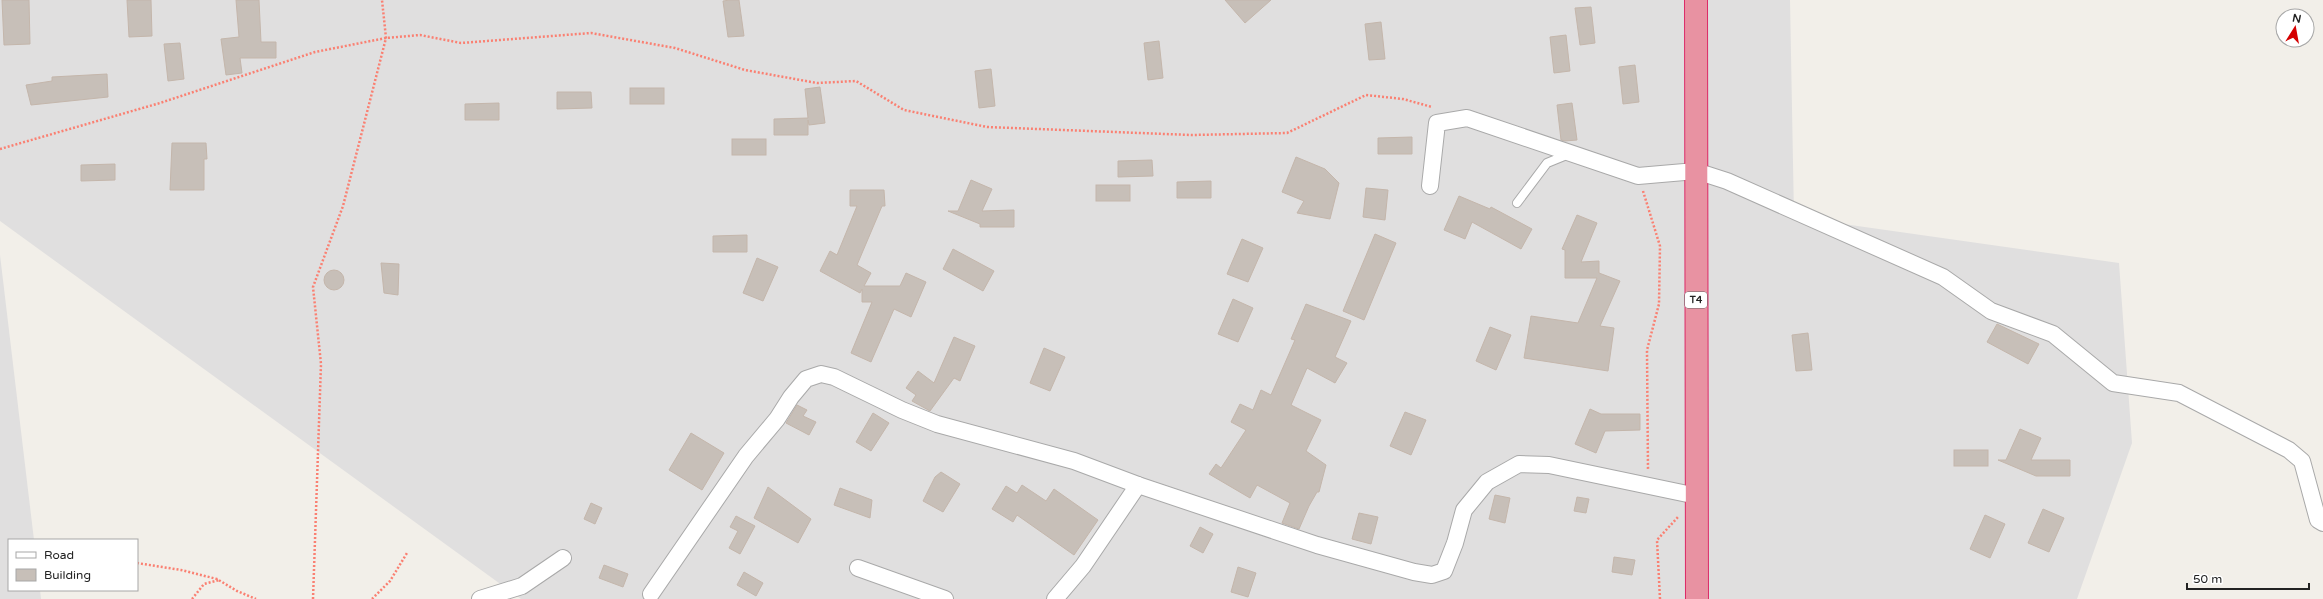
<svg xmlns="http://www.w3.org/2000/svg" width="2323" height="599" viewBox="0 0 2323 599" font-family="'Varela Round',sans-serif">
<style>
.residential{fill:#e0dfdf}
.building{fill:#c7bfb8;stroke:#c4b6ab}
.lines{fill:none;stroke-linecap:round;stroke-linejoin:round}
.lane-casing{stroke:#a9a9a9;stroke-width:10}
.street-casing{stroke:#a9a9a9;stroke-width:18}
.highway-casing{stroke:#dc2a67;stroke-width:24}
.path{stroke:#fa8072;stroke-width:2.5;stroke-dasharray:2 2;stroke-linecap:butt}
.lane{stroke:#fff;stroke-width:8}
.street{stroke:#fff;stroke-width:16}
.highway{stroke:#e892a2;stroke-width:22}
.labels{text-anchor:middle;dominant-baseline:central;stroke-width:3;stroke-linejoin:round;paint-order:stroke}
.shield{fill:#fff;stroke:#646464;stroke-width:1}
.shield-label{font-size:10px;font-weight:bold;fill:#222}
</style>
<rect width="100%" height="100%" fill="#f2efe9"/>
<!-- residential -->
<g class="residential">
<path d="M 0,0 L 1790,0 L 1794,217 L 2119,263 L 2132,443 L 2077,599 L 521,599 L 0,221 Z"/>
<path d="M 0,255 L 34,540 L 9,540 L 9,590 L 40,590 L 41,599 L 0,599 Z"/>
</g>
<!-- building -->
<g class="building">
<path d="M 2,0 L 29,0 L 30,44 L 4,45 Z"/>
<path d="M 127,0 L 151,0 L 152,36 L 129,37 Z"/>
<path d="M 236,0 L 259,0 L 261,42 L 276,42 L 276,58 L 240,58 L 242,73 L 226,75 L 221,39 L 239,37 Z"/>
<path d="M 730,0 L 739,0 L 744,36 L 728,37 L 723,1 Z"/>
<path d="M 1225,0 L 1271,0 L 1245,23 Z"/>
<path d="M 1591,7 L 1595,43 L 1580,45 L 1575,8 Z"/>
<path d="M 1381,22 L 1385,59 L 1369,60 L 1365,24 Z"/>
<path d="M 1566,35 L 1570,71 L 1554,73 L 1550,37 Z"/>
<path d="M 1159,41 L 1163,78 L 1148,80 L 1144,43 Z"/>
<path d="M 180,43 L 184,79 L 168,81 L 164,44 Z"/>
<path d="M 1635,65 L 1639,102 L 1623,104 L 1619,67 Z"/>
<path d="M 991,69 L 995,106 L 979,108 L 975,71 Z"/>
<path d="M 107,74 L 108,97 L 31,105 L 26,85 L 52,81 L 52,77 Z"/>
<path d="M 820,87 L 825,123 L 809,125 L 808,120 L 808,135 L 774,135 L 774,119 L 808,118 L 805,89 Z"/>
<rect x="630" y="88" width="34" height="16"/>
<path d="M 557,92 L 591,92 L 592,108 L 557,109 Z"/>
<path d="M 499,103 L 499,120 L 465,120 L 465,104 Z"/>
<path d="M 1572,103 L 1577,140 L 1565,141 L 1561,140 L 1557,105 Z"/>
<path d="M 1412,137 L 1412,154 L 1378,154 L 1378,138 Z"/>
<rect x="732" y="139" width="34" height="16"/>
<path d="M 172,143 L 206,143 L 207,159 L 204,159 L 204,190 L 170,190 Z"/>
<path d="M 1296,157 L 1325,169 L 1339,183 L 1330,219 L 1297,213 L 1304,201 L 1282,192 Z"/>
<path d="M 1152,160 L 1153,176 L 1118,177 L 1118,161 Z"/>
<path d="M 115,164 L 115,180 L 81,181 L 81,165 Z"/>
<path d="M 971,180 L 992,189 L 982,211 L 1014,210 L 1014,227 L 980,227 L 980,224 L 948,211 L 958,211 Z"/>
<path d="M 1211,181 L 1211,198 L 1177,198 L 1177,182 Z"/>
<rect x="1096" y="185" width="34" height="16"/>
<path d="M 1366,188 L 1388,190 L 1385,220 L 1363,217 Z"/>
<path d="M 850,190 L 884,190 L 885,206 L 882,206 L 857,265 L 871,273 L 864,286 L 900,286 L 906,273 L 926,282 L 911,317 L 894,309 L 871,362 L 851,353 L 872,302 L 862,302 L 862,289 L 860,293 L 820,271 L 830,251 L 837,255 L 857,206 L 850,206 Z"/>
<path d="M 1459,196 L 1490,209 L 1491,207 L 1532,229 L 1521,249 L 1472,222 L 1465,239 L 1444,230 Z"/>
<path d="M 1577,215 L 1597,223 L 1581,262 L 1599,261 L 1599,273 L 1620,281 L 1600,326 L 1614,328 L 1608,371 L 1524,358 L 1531,316 L 1578,323 L 1597,278 L 1565,278 L 1565,250 L 1562,249 Z"/>
<path d="M 1375,234 L 1396,243 L 1364,320 L 1343,311 Z"/>
<path d="M 747,235 L 747,252 L 713,252 L 713,236 Z"/>
<path d="M 1242,239 L 1263,248 L 1248,282 L 1227,274 Z"/>
<path d="M 953,249 L 994,271 L 983,291 L 943,269 Z"/>
<path d="M 757,258 L 778,267 L 763,301 L 743,293 Z"/>
<path d="M 381,263 L 399,264 L 398,295 L 384,293 Z"/>
<circle cx="334" cy="280" r="10"/>
<path d="M 1233,299 L 1253,308 L 1238,342 L 1218,334 Z"/>
<path d="M 1306,304 L 1351,321 L 1335,357 L 1347,363 L 1335,383 L 1307,368 L 1291,405 L 1321,420 L 1306,451 L 1326,465 L 1319,492 L 1317,492 L 1309,506 L 1299,529 L 1282,523 L 1290,503 L 1257,485 L 1250,498 L 1209,474 L 1216,464 L 1221,468 L 1246,430 L 1231,422 L 1240,404 L 1253,410 L 1261,390 L 1271,395 L 1295,340 L 1291,339 Z"/>
<path d="M 1997,324 L 2039,344 L 2028,364 L 1987,342 Z"/>
<path d="M 1490,327 L 1511,335 L 1496,370 L 1476,361 Z"/>
<path d="M 1808,333 L 1812,370 L 1796,371 L 1792,335 Z"/>
<path d="M 954,337 L 975,346 L 960,381 L 954,378 L 930,411 L 912,401 L 916,395 L 906,388 L 918,371 L 934,383 Z"/>
<path d="M 1044,348 L 1065,357 L 1050,391 L 1030,383 Z"/>
<path d="M 797,405 L 807,410 L 803,416 L 816,422 L 809,435 L 786,423 Z"/>
<path d="M 1590,409 L 1601,414 L 1640,414 L 1640,430 L 1605,431 L 1596,453 L 1575,444 Z"/>
<path d="M 1405,412 L 1426,420 L 1411,455 L 1390,446 Z"/>
<path d="M 873,413 L 889,423 L 871,451 L 856,442 Z"/>
<path d="M 2020,429 L 2041,438 L 2031,460 L 2070,460 L 2070,476 L 2036,476 L 1998,460 L 2006,460 Z"/>
<path d="M 691,433 L 724,453 L 702,490 L 669,470 Z"/>
<rect x="1954" y="450" width="34" height="16"/>
<path d="M 941,472 L 960,484 L 943,512 L 923,501 L 935,477 Z"/>
<path d="M 1022,485 L 1046,501 L 1054,489 L 1098,520 L 1074,555 L 1017,515 L 1013,522 L 992,509 L 1006,486 L 1017,493 Z"/>
<path d="M 768,487 L 811,519 L 798,543 L 754,518 Z"/>
<path d="M 840,488 L 872,500 L 870,518 L 834,505 Z"/>
<path d="M 1495,495 L 1510,498 L 1505,523 L 1489,519 Z"/>
<path d="M 1577,497 L 1589,499 L 1586,513 L 1574,511 Z"/>
<path d="M 591,503 L 602,508 L 595,524 L 584,519 Z"/>
<path d="M 2043,509 L 2064,518 L 2049,552 L 2028,543 Z"/>
<path d="M 1359,513 L 1378,517 L 1371,544 L 1352,539 Z"/>
<path d="M 1985,515 L 2005,524 L 1990,558 L 1970,549 Z"/>
<path d="M 736,516 L 755,526 L 740,554 L 729,548 L 738,531 L 730,527 Z"/>
<path d="M 1200,527 L 1213,534 L 1203,553 L 1190,546 Z"/>
<path d="M 1614,557 L 1635,560 L 1632,575 L 1612,572 Z"/>
<path d="M 604,565 L 628,574 L 623,587 L 599,578 Z"/>
<path d="M 1238,567 L 1256,573 L 1248,597 L 1231,592 Z"/>
<path d="M 744,572 L 763,583 L 756,596 L 737,585 Z"/>
</g>
<g class="lines">
<defs>
<path id="lane" d="M 1517,203 L 1547,163 L 1569,154"/>
<g id="street">
<path d="M 1430,186 L 1437,123 L 1467,118 L 1638,176 L 1696,171 L 1727,181 L 1943,277 L 1991,311 L 2053,334 L 2113,383 L 2179,393 L 2289,450 L 2302,461 L 2318,520 L 2323,523"/>
<path d="M 858,568 L 945,599"/>
<path d="M 651,594 L 746,456 L 777,419 L 791,397 L 806,379 L 821,374 L 834,377 L 902,410 L 937,424 L 1074,461 L 1138,485 L 1317,545 L 1414,572 L 1432,575 L 1444,571 L 1455,543 L 1464,510 L 1487,482 L 1519,464 L 1549,465 L 1697,496"/>
<path d="M 480,599 L 522,586 L 563,558"/>
<path d="M 1055,599 L 1083,566 L 1138,485"/>
</g>
<path id="highway" d="M 1696,0 L 1697,599"/>
</defs>
<!-- lane casing -->
<use href="#lane" class="lane-casing"/>
<!-- street casing -->
<use href="#street" class="street-casing"/>
<!-- highway casing -->
<use href="#highway" class="highway-casing"/>
<!-- path -->
<g class="path">
<path d="M 0,149 L 160,103 L 315,52 L 386,38 L 420,35 L 461,43 L 591,33 L 675,48 L 745,70 L 817,83 L 856,81 L 904,110 L 987,127 L 1191,135 L 1287,133 L 1366,95 L 1403,99 L 1432,107"/>
<path d="M 1643,191 L 1660,246 L 1659,304 L 1647,350 L 1648,470"/>
<path d="M 137,563 L 181,570 L 217,579 L 237,591 L 256,599"/>
<path d="M 192,599 L 204,584 L 219,580"/>
<path d="M 313,599 L 321,364 L 313,287 L 343,206 L 386,38 L 382,0"/>
<path d="M 372,599 L 390,581 L 407,553"/>
<path d="M 1660,599 L 1657,540 L 1678,517"/>
</g>
<!-- lane -->
<use href="#lane" class="lane"/>
<!-- street -->
<use href="#street" class="street"/>
<!-- highway -->
<use href="#highway" class="highway"/>
</g>
<g class="labels">
<!-- shield labels -->
<rect class="shield" x="1685" y="292" width="22" height="16" rx="3"/>
<g class="shield-label">
<text x="1696" y="300">T4</text>
</g>
</g>
<!-- legend -->
<rect x="8" y="539" width="130" height="52" fill="#ffffff" stroke="#a7a7a7"/>
<rect x="16" y="552" width="20" height="6" fill="#ffffff" stroke="#a7a7a7"/>
<text x="44" y="559" font-size="12" fill="#222222">Road</text>
<rect x="16" y="569" width="20" height="12" fill="#c7bfb8" stroke="#a7a7a7"/>
<text x="44" y="579" font-size="12" fill="#222222">Building</text>
<!-- north arrow -->
<g transform="translate(2295 28) rotate(11)"><circle r="19" fill="#ffffff" stroke="#a7a7a7"/>
<path d="M0-3L7 15L0 10L-7 15Z" fill="#d40000"/>
<text y="-6" font-size="11" font-weight="bold" text-anchor="middle" fill="#222222">N</text>
</g>
<!-- scale -->
<path d="M2187 583v6h122v-6" fill="none" stroke="#222222" stroke-width="2"/>
<text x="2193" y="583" font-size="12" fill="#222222" stroke="#ffffff" stroke-width="3" paint-order="stroke">50 m</text>
</svg>
